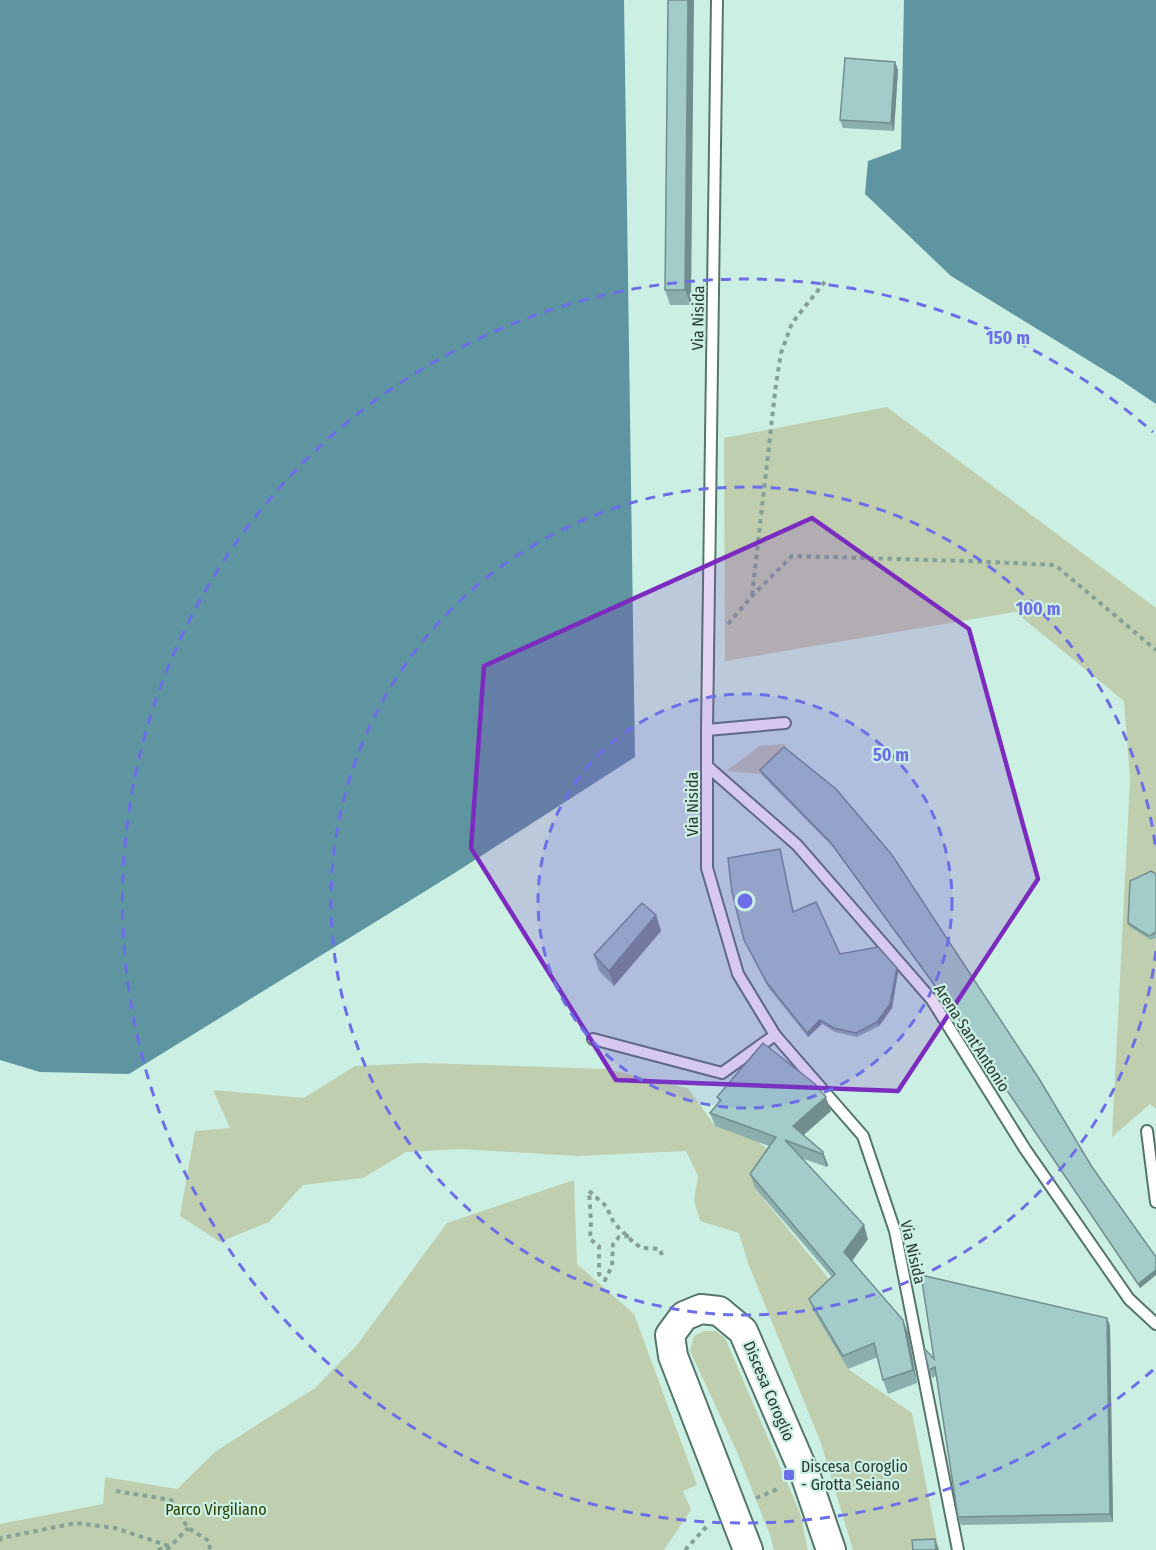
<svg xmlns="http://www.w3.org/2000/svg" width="1156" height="1550" viewBox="0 0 1156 1550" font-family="'Fira Sans Condensed',sans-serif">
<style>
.green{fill:#bfceaf}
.water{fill:#5f94a1}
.pier{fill:#cbf0e3}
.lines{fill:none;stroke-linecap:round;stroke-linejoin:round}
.service-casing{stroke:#55776b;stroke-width:14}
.tertiary-casing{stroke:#55776b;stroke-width:32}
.path{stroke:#85a097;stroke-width:4;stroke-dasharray:4.5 4.5;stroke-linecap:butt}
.service{stroke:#fff;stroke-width:10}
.tertiary{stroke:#fff;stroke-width:28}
.wall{fill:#8bafad}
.shaded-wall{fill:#718e8d}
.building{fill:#a2cbc9;stroke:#718e8d;stroke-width:1.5}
.marked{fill:#7b2cbf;fill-opacity:0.2;stroke:#7b2cbf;stroke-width:4.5;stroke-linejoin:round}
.ring{fill:none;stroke:#6c6ee7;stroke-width:3;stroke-dasharray:10 8}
.poi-dot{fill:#6c6ee7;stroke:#cbf0e3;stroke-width:2}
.labels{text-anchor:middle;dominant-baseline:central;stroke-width:4.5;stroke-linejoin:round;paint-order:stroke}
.street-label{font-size:16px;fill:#2b3934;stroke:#cbf0e3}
.poi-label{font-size:16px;fill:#2b3934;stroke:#cbf0e3;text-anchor:start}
.park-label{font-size:16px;fill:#294001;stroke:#cbf0e3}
.centre{fill:#6c6ee7;stroke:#cbf0e3;stroke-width:3}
.ring-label{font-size:18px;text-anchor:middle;font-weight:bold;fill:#6c6ee7;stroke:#cbf0e3;stroke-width:4.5;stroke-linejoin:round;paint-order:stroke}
</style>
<rect width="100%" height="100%" fill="#cbf0e3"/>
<!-- green -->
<g class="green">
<path d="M 887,407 L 1156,608 L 1156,1109 L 1150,1104 L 1112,1137 L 1130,780 L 1124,701 L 1015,612 L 725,661 L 724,438 Z"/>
<path d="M 785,744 L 785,751 L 761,774 L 726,771 L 760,746 Z"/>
<path d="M 422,1063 L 607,1069 L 688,1088 L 715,1126 L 757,1141 L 766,1148 L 773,1161 L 755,1188 L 836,1288 L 814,1312 L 848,1369 L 912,1413 L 939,1550 L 853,1550 L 821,1443 L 748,1263 L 739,1233 L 700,1221 L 694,1200 L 698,1176 L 686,1151 L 577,1156 L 460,1149 L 406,1152 L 363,1178 L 303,1185 L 269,1222 L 220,1242 L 180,1216 L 195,1131 L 230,1128 L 213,1090 L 304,1098 L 355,1066 Z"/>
<path d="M 574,1180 L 577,1264 L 634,1314 L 697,1485 L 683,1491 L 691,1510 L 664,1550 L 0,1550 L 0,1524 L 103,1504 L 105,1477 L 177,1489 L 216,1451 L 315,1388 L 357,1345 L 447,1223 Z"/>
<path d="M 704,1331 L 716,1331 L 725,1338 L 800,1513 L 808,1550 L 774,1550 L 770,1535 L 737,1452 L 690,1351 L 694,1336 Z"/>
</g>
<!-- water -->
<g class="water">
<path d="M 0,0 L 638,0 L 635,757 L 453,874 L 129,1074 L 40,1072 L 0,1060 Z"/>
<path d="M 904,0 L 1156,0 L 1156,404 L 1122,381 L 951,276 L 865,194 L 868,161 L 901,149 Z"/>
</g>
<!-- pier -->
<path class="pier" d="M 624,0 L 641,0 L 638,757 L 635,761 Z"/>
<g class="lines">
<defs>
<g id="service">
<path d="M 717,0 L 707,730 L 707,868 L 738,974 L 775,1035 L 863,1136 L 895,1231 L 958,1550"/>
<path d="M 707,730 L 785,723"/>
<path d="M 707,766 L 797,845 L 932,1000 L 1025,1149 L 1129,1299 L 1156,1324"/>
<path d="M 593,1039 L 722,1073 L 775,1035"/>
<path d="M 1147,1131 L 1156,1202"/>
</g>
<path id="tertiary" d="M 748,1550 L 673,1356 L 670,1335 L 684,1316 L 701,1309 L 719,1311 L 743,1331 L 806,1477 L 831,1550"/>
</defs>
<!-- service casing -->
<use href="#service" class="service-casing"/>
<!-- tertiary casing -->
<use href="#tertiary" class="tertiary-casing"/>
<!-- path -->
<g class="path">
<path d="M 752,595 L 776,384 L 781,353 L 792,323 L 827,279"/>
<path d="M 728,624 L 752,596 L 792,556 L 967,561 L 1055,565 L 1156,650"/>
<path d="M 629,1236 L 619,1237 L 613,1244 L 612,1266 L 605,1280 L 599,1274 L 599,1246 L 590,1239 L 591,1222 L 589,1191 L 606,1206 L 614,1223 L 634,1243 L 642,1248 L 660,1249 L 662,1255"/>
<path d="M 116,1491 L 171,1500 L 188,1528 L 209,1541 L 210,1550"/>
<path d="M 756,1498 L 780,1488"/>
<path d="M 0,1541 L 1,1538 L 76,1523 L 115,1528 L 169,1546"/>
<path d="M 158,1550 L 168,1546"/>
<path d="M 167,1550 L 188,1528"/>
<path d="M 685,1550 L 708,1525"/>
</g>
<!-- service -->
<use href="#service" class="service"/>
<!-- tertiary -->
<use href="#tertiary" class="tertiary"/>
</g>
<!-- wall -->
<g class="wall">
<path d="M 668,0 L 691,305 L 670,305 L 665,290 Z"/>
<path d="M 895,62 L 898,70 L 894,131 L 843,128 L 840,120 Z"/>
<path d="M 784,747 L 1092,1167 L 1156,1257 L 1156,1275 L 1140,1288 L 954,1013 L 833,847 L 761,774 L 760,770 Z"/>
<path d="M 781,853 L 793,912 L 840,954 L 897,968 L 898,972 L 892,1008 L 879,1026 L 857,1037 L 835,1032 L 822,1024 L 808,1037 L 768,987 L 746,944 L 744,940 Z"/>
<path d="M 1156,874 L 1156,937 L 1151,940 L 1130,927 L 1128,923 Z"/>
<path d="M 656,915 L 661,931 L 614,986 L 599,971 L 594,955 Z"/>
<path d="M 717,1097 L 831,1111 L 803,1135 L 823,1152 L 828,1165 L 827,1167 L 801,1158 L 868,1239 L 852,1261 L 903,1320 L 908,1333 L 917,1383 L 888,1394 L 883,1380 L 878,1357 L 848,1369 L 814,1312 L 809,1299 L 832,1277 L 755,1188 L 750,1174 L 769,1146 L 715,1126 L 710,1113 L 719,1102 Z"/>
<path d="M 1107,1318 L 1110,1326 L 1113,1522 L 961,1525 L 958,1517 L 936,1376 L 932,1378 L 929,1370 L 934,1359 Z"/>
</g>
<!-- shaded-wall -->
<g class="shaded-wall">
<path d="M 688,0 L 694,0 L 691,305 L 685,290 Z"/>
<path d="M 895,62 L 898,70 L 894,131 L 891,123 Z"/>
<path d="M 656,915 L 661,931 L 614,986 L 609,971 Z"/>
<path d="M 897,968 L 898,972 L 892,1008 L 879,1026 L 877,1022 Z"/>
<path d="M 820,1020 L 822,1024 L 808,1037 L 807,1033 Z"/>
<path d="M 826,1097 L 831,1111 L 798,1140 L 793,1126 Z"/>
<path d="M 823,1152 L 828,1165 L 827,1167 L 822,1154 Z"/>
<path d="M 864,1225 L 868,1239 L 849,1265 L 844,1252 Z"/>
<path d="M 1156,1270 L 1156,1275 L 1140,1288 L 1138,1284 Z"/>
<path d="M 1107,1318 L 1110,1326 L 1113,1522 L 1110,1514 Z"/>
<path d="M 903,1320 L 908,1333 L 917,1383 L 913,1370 Z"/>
<path d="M 935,1539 L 939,1550 L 936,1550 Z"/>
</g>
<!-- building -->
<g class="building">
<path d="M 668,0 L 688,0 L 685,290 L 665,290 Z"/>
<path d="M 845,58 L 895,62 L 891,123 L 840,120 Z"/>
<path d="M 784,747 L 836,789 L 892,855 L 1038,1077 L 1092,1167 L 1156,1257 L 1156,1270 L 1138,1284 L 952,1009 L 831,843 L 760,770 Z"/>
<path d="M 780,849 L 793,912 L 816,902 L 840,954 L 878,947 L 897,968 L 890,1004 L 877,1022 L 856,1033 L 834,1028 L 820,1020 L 807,1033 L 767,983 L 744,940 L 732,892 L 728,858 Z"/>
<path d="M 1151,871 L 1156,874 L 1156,932 L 1149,936 L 1128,923 L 1130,881 Z"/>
<path d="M 642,903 L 656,915 L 609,971 L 594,955 Z"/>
<path d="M 763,1043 L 815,1084 L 826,1097 L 793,1126 L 823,1152 L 822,1154 L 785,1140 L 864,1225 L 844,1252 L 903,1320 L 913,1370 L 883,1380 L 874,1343 L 843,1356 L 809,1299 L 835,1274 L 750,1174 L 776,1137 L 710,1113 L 721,1100 L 717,1097 Z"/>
<path d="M 921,1275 L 1107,1318 L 1110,1514 L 958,1517 L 935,1367 L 929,1370 L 924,1348 L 934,1359 Z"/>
<path d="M 935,1539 L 936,1550 L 913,1550 L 912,1540 Z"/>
</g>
<!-- marked area -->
<path class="marked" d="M 812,518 L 969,629 L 1038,879 L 898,1091 L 616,1080 L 471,848 L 484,666 Z"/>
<!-- distance rings -->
<circle cx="745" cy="901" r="207" fill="#6c6ee7" fill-opacity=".12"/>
<g class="ring">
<circle cx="745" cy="901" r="207"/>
<path d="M1156 951A414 414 0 1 1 1156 851"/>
<path d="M1153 1370A622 622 0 1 1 1153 432"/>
</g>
<!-- markers -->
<rect class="poi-dot" x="783" y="1469" width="12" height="12" rx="3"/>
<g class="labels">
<!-- street labels -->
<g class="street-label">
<text transform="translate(698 318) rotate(-89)">Via Nisida</text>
<text transform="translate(692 804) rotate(-90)">Via Nisida</text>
<text transform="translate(972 1038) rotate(57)">Arena Sant'Antonio</text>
<text transform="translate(913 1252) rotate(77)">Via Nisida</text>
<text transform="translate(769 1391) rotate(67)">Discesa Coroglio</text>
</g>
<!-- poi labels -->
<g class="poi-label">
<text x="801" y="1466">Discesa Coroglio<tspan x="801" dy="18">- Grotta Seiano</tspan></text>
</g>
<!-- park labels -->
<g class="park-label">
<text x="216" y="1509">Parco Virgiliano</text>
</g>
</g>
<circle cx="745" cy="901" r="9" class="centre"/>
<g class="ring-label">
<text x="1008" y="344">150 m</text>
<text x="1038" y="615">100 m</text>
<text x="891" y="761">50 m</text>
</g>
</svg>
